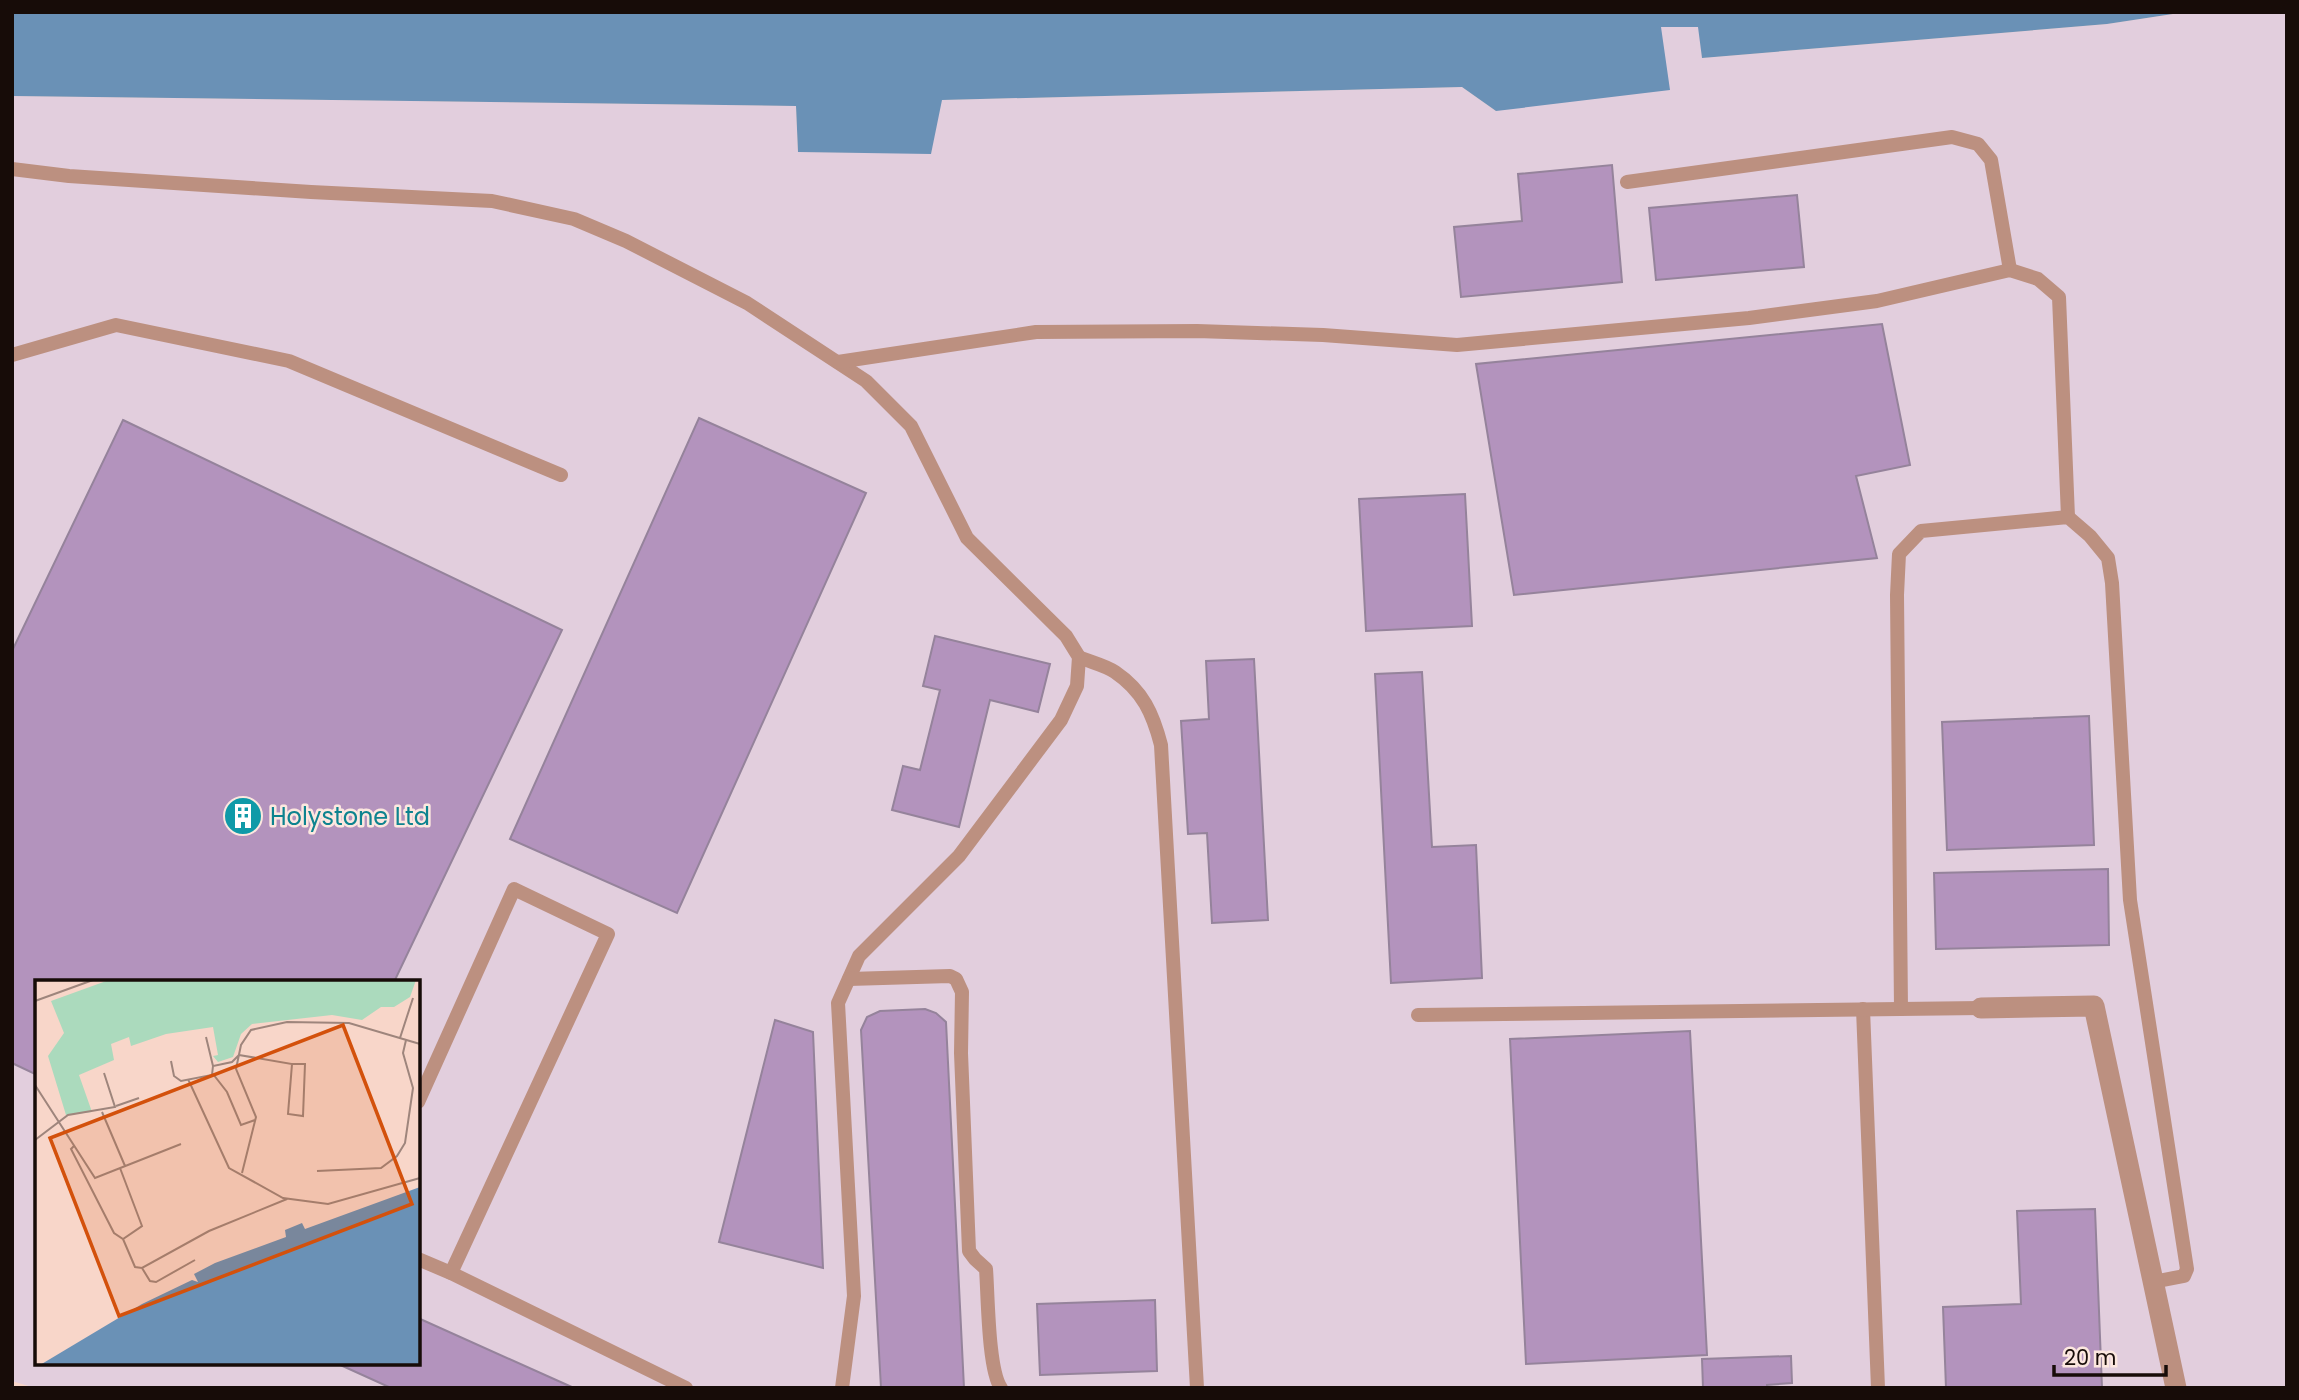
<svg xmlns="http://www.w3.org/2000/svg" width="2299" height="1400" viewBox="0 0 2299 1400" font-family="Poppins,sans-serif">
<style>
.industrial{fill:#e2cedd;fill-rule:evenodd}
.water{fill:#6a91b6}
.building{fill:#b393bd;stroke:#95839b;stroke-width:2}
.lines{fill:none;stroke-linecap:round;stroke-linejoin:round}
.service{stroke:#bc9080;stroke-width:14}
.minor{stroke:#bc9080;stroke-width:21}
.labels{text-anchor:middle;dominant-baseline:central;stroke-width:5;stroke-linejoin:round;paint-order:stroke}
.culture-label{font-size:24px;fill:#0d838f;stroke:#fce7df;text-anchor:start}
.inset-road{fill:none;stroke:#9e857c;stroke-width:2}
.view{fill:#d3510c;fill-opacity:0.15;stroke:#d3510c;stroke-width:3.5}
.inset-edge{fill:none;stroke:#170c08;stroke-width:3.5}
</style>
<rect width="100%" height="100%" fill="#f8d6c9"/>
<!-- industrial -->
<path class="industrial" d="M 2186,12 L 2287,12 L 2287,1388 L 35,1388 L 12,1381 L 12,96 L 796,106 L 798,152 L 931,153 L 941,100 L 1462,87 L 1496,111 L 1660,27 L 1699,27 L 1702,58 L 2107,24 ZM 37,982 L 418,982 L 418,1363 L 37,1363 Z"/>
<!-- water -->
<path class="water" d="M 12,12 L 2186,12 L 2107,24 L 1702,58 L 1698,27 L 1661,27 L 1670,90 L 1496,111 L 1462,87 L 942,100 L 931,154 L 798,152 L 796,106 L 12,96 Z"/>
<!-- building -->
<g class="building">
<path d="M 1612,165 L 1622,282 L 1461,297 L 1454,227 L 1522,221 L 1518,174 Z"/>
<path d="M 1797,195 L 1804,267 L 1656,280 L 1649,208 Z"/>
<path d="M 1882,324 L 1910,465 L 1856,476 L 1877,558 L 1514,595 L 1476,364 Z"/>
<path d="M 699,418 L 866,493 L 677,913 L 510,839 Z"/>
<path d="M 123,420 L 562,630 L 394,982 L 37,982 L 37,1075 L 12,1063 L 12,651 Z"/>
<path d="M 1465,494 L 1472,626 L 1366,631 L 1359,499 Z"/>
<path d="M 935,636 L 1050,664 L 1038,712 L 990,700 L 959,827 L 892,810 L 903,766 L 920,770 L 940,690 L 923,686 Z"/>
<path d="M 1254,659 L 1268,920 L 1212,923 L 1207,833 L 1188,834 L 1181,721 L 1209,719 L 1206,661 Z"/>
<path d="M 1422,672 L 1432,847 L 1476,845 L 1482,978 L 1391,983 L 1375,674 Z"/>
<path d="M 2089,716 L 2094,845 L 1947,850 L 1942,722 Z"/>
<path d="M 2108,869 L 2109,945 L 1936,949 L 1934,873 Z"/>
<path d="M 925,1009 L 936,1013 L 946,1022 L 964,1388 L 881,1388 L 861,1030 L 867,1017 L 880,1011 Z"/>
<path d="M 775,1020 L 813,1032 L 823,1268 L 719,1242 Z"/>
<path d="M 1690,1031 L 1707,1355 L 1526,1364 L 1510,1039 Z"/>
<path d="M 2095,1209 L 2102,1388 L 1946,1388 L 1943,1307 L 2021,1304 L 2017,1211 Z"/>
<path d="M 1155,1300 L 1157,1371 L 1040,1375 L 1037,1304 Z"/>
<path d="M 418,1318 L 574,1388 L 391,1388 L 336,1363 L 418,1363 Z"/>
<path d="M 1791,1356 L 1792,1383 L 1767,1385 L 1767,1388 L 1703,1388 L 1702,1359 Z"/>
</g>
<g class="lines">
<!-- service -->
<g class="service">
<path d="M 12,169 L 69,176 L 311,192 L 492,201 L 574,219 L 626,241 L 747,303 L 866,381 L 911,426 L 967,538 L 1066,636 L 1079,657 L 1077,686 L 1061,720 L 959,856 L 859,956 L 838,1003 L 854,1296 L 842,1388"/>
<path d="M 1627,182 L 1952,137 L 1978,144 L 1991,160 L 2010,270"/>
<path d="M 12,355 L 116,325 L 289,361 L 561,475"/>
<path d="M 838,362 L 1036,332 L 1197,331 L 1323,335 L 1457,345 L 1749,318 L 1877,301 L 2010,270 L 2038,279 L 2059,297 L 2068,517"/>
<path d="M 1079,657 C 1090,662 1105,665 1115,672 C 1143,691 1153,714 1161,745 L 1197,1388"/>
<path d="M 849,979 L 950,976 L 956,979 L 962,992 L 961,1053 L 969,1251 L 975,1259 L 986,1269 C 988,1294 988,1370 1001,1388"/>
<path d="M 1863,1009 L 1878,1388"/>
<path d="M 1901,1009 L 1897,595 L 1899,554 L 1921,531 L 2068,517 L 2090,536 L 2108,558 L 2112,583 L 2130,900 L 2187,1269 L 2184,1276 L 2153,1282"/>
<path d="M 1418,1015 L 1981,1008"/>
<path d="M 418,1102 L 514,889 L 608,934 L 451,1273"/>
<path d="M 418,1259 L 451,1273 L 686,1388"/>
</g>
<!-- minor -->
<path class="minor" d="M 1981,1008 L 2094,1006 L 2176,1388"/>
</g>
<!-- icons -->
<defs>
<symbol id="building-disc" viewBox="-11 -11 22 22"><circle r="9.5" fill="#0f9aa8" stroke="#fce7df"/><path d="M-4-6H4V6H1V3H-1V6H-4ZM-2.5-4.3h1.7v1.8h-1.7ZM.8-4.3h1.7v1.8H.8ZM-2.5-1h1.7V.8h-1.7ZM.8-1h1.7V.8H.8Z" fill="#fff"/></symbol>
</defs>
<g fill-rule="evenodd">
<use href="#building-disc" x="221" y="794" width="44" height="44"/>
</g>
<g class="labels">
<!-- culture labels -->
<g class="culture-label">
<text x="270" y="816">Holystone Ltd</text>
</g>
</g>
<!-- overview -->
<g transform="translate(35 980)">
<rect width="385" height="385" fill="#f8d6c9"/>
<path d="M 74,0 L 381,0 L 375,17 L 359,27 L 346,27 L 327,40 L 297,35 L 217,44 L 206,54 L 198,77 L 183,82 L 178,76 L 183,75 L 178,47 L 131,54 L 96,66 L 94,57 L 76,64 L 79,80 L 44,95 L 57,132 L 31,135 L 13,76 L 29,53 L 16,21 Z" fill="#abdabd"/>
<path d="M 385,207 L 385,385 L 5,385 L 107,324 L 157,300 L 163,302 L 159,294 L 180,283 L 251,257 L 250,250 L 267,243 L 270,249 Z" fill="#6a91b6"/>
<path class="inset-road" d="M 0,21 L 58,0M 171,57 L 178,86M 365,58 L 378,18M 204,75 L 257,84 L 253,134 L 268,136 L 270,84 L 257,84M 136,81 L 139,96 L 146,101 L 177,95 L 178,86 L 197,82 L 204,75M 178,94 L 192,112 L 206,145 L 220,140M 153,99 L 194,188 L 248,218 L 293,224 L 385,198M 0,105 L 60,198 L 146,164M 81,126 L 104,118M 67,132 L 90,186M 0,160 L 33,135 L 80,127 L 69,93M 39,166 L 36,169 L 79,253 L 88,259 L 107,246 L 85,188M 282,191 L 346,188 L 362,176 L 370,163 L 378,108 L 368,73 L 371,60M 207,193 L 221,137 L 201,89 L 206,65 L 216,50 L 252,42 L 314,43 L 385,64M 88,259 L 100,287 L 107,288 L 174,251 L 252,219M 107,288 L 115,301 L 121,302 L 160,280"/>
<path class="view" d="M 308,45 L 377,224 L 84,336 L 15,158 Z"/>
<rect width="385" height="385" class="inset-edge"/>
</g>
<!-- border -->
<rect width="2299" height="1400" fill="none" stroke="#170c08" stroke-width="28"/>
<!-- scale -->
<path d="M2054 1365v10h112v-10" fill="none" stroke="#170c08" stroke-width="3.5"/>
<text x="2064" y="1365" font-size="21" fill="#170c08" stroke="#fce7df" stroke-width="5" paint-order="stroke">20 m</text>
</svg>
